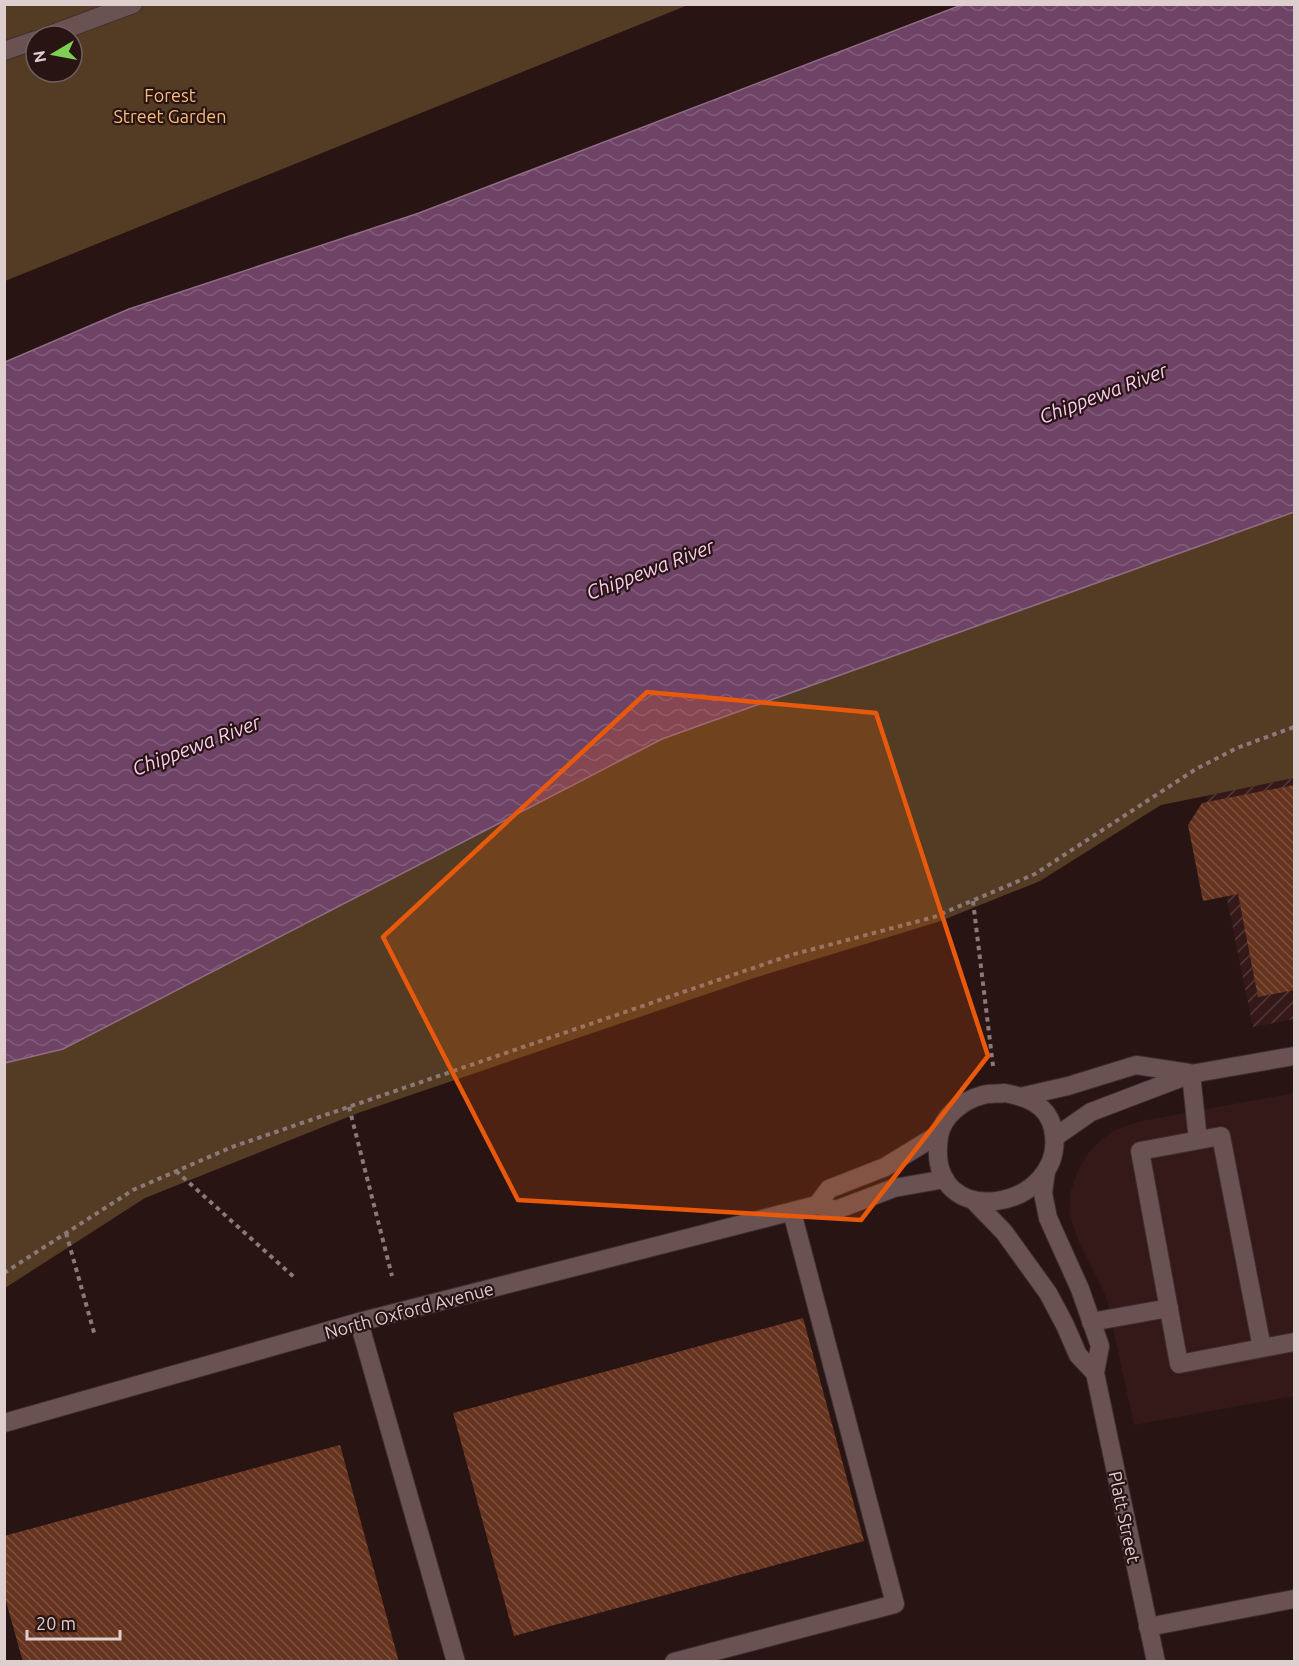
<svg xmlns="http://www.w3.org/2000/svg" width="1299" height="1666" viewBox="0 0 1299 1666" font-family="Ubuntu,sans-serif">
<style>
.built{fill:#351919}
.industrial{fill:url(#industrial-furrows)}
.green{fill:#543c24;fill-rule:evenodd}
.water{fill:url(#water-waves);stroke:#906d85;stroke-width:1.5}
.building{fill:url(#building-back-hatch)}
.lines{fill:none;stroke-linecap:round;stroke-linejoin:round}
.minor-casing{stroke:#3d2f2f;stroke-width:20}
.path{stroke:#8b7979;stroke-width:4;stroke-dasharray:4.5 4.5;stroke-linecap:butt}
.minor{stroke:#6b5252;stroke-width:18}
.marked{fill:#e8590c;fill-opacity:0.2;stroke:#e8590c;stroke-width:4.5;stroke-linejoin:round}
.labels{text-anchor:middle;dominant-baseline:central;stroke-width:4.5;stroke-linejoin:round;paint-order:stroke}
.park-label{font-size:18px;fill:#fabc7b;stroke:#291414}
.street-label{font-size:18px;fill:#decfce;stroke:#291414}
.water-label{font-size:20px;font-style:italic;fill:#f7cdee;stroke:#291414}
</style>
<defs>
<pattern id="industrial-furrows" width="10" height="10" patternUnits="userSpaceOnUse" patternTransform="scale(1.5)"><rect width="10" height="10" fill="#351919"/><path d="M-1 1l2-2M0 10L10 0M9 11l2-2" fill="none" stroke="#523939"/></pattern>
<pattern id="water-waves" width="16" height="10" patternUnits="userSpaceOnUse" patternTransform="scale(1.5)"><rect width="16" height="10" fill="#6e4366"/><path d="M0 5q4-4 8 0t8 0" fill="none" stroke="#825d7b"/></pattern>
<pattern id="building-back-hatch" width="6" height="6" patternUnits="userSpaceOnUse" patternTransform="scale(1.5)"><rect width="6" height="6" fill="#65331e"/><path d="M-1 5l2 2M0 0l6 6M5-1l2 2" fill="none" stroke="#7b503e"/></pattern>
</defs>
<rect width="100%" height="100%" fill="#291414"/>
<!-- built -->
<path class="built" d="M 1294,1093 L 1294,1396 L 1134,1425 L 1106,1296 L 1078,1240 L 1069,1212 L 1071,1191 L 1078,1170 L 1089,1152 L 1105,1137 L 1115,1130 L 1137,1122 Z"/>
<!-- industrial -->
<path class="industrial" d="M 1294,778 L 1294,1019 L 1253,1027 L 1206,796 Z"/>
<!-- green -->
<g class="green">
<path d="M 5,5 L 688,5 L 5,281 ZM 36,36 L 72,36 L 72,72 L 36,72 Z"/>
<path d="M 1294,512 L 1294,778 L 1161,805 L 1040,881 L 938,922 L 754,978 L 358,1113 L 145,1198 L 5,1288 L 5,1063 L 63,1049 L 662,739 Z"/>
</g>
<!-- water -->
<path class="water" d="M 964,4 L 1294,5 L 1294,512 L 662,739 L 63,1049 L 5,1063 L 5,362 L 129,309 L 419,213 Z"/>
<!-- building -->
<g class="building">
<path d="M 1294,785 L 1294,990 L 1258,997 L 1238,894 L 1203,901 L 1188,825 L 1202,803 Z"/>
<path d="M 803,1318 L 864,1541 L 514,1636 L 453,1413 Z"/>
<path d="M 340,1445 L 399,1662 L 23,1662 L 4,1594 L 4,1536 Z"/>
</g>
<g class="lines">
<defs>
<g id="minor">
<path d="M 47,36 L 133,4"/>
<path d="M 4,51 L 36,40"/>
<path d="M 1191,1074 L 1198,1140"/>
<path d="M 1005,1093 C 1027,1097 1048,1105 1053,1129 C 1070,1210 924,1237 939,1137 C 942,1116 963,1100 983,1095 C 990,1093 998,1094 1005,1093 Z"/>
<path d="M 1024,1096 L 1068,1086 L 1136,1065 L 1189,1073"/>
<path d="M 1055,1137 L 1091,1112 L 1191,1074 L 1294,1056"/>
<path d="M 1046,1171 L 1043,1193 L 1048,1218 L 1080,1289 L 1100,1346 L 1095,1373 L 1156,1662"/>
<path d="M 975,1202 L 1004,1232 L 1048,1293 L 1065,1325 L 1078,1355 L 1095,1373"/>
<path d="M 817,1205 L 829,1189 L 885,1167 L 939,1134"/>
<path d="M 359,1322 L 456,1662"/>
<path d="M 1091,1322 L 1169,1308"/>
<path d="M 1262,1348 L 1221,1136 L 1140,1151 L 1179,1364 L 1294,1342"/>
<path d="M 4,1423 L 359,1322 L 817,1205 L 836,1210 L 894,1188 L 945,1179"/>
<path d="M 1148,1627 L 1294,1599"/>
<path d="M 674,1662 L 895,1604 L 792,1212"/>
</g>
</defs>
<!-- minor casing -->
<use href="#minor" class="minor-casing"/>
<!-- path -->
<g class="path">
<path d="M 973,901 L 993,1066"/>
<path d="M 349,1107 L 392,1276"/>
<path d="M 176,1171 L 295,1278"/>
<path d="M 66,1233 L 95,1336"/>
<path d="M 4,1273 L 133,1190 L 232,1147 L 791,955 L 934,917 L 1035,874 L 1196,769 L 1237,748 L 1294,727"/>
</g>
<!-- minor -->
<use href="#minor" class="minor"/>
</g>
<!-- marked area -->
<path class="marked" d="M 647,692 L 876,713 L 988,1056 L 861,1220 L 518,1200 L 383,937 Z"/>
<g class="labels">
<!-- park labels -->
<g class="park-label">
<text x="170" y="95">Forest<tspan x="170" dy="21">Street Garden</tspan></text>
</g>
<!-- street labels -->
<g class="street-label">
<text transform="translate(409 1310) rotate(-15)">North Oxford Avenue</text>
<text transform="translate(1125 1517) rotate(78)">Platt Street</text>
</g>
<!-- water labels -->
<g class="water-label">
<text transform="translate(1103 393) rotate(-21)">Chippewa River</text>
<text transform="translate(650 569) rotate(-21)">Chippewa River</text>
<text transform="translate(196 745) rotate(-21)">Chippewa River</text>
</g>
</g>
<!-- border -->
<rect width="1299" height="1666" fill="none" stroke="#decfce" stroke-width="12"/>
<!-- north arrow -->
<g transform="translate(54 54) rotate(260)"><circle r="28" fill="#291414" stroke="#715f5e" stroke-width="1.5"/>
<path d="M0-4.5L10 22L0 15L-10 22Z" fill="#7ed053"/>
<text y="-9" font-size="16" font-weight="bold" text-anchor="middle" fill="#decfce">N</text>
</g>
<!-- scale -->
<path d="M27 1630v9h93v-9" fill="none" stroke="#decfce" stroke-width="3"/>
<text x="36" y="1630" font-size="18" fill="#decfce" stroke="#291414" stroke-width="4.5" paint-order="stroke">20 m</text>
</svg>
